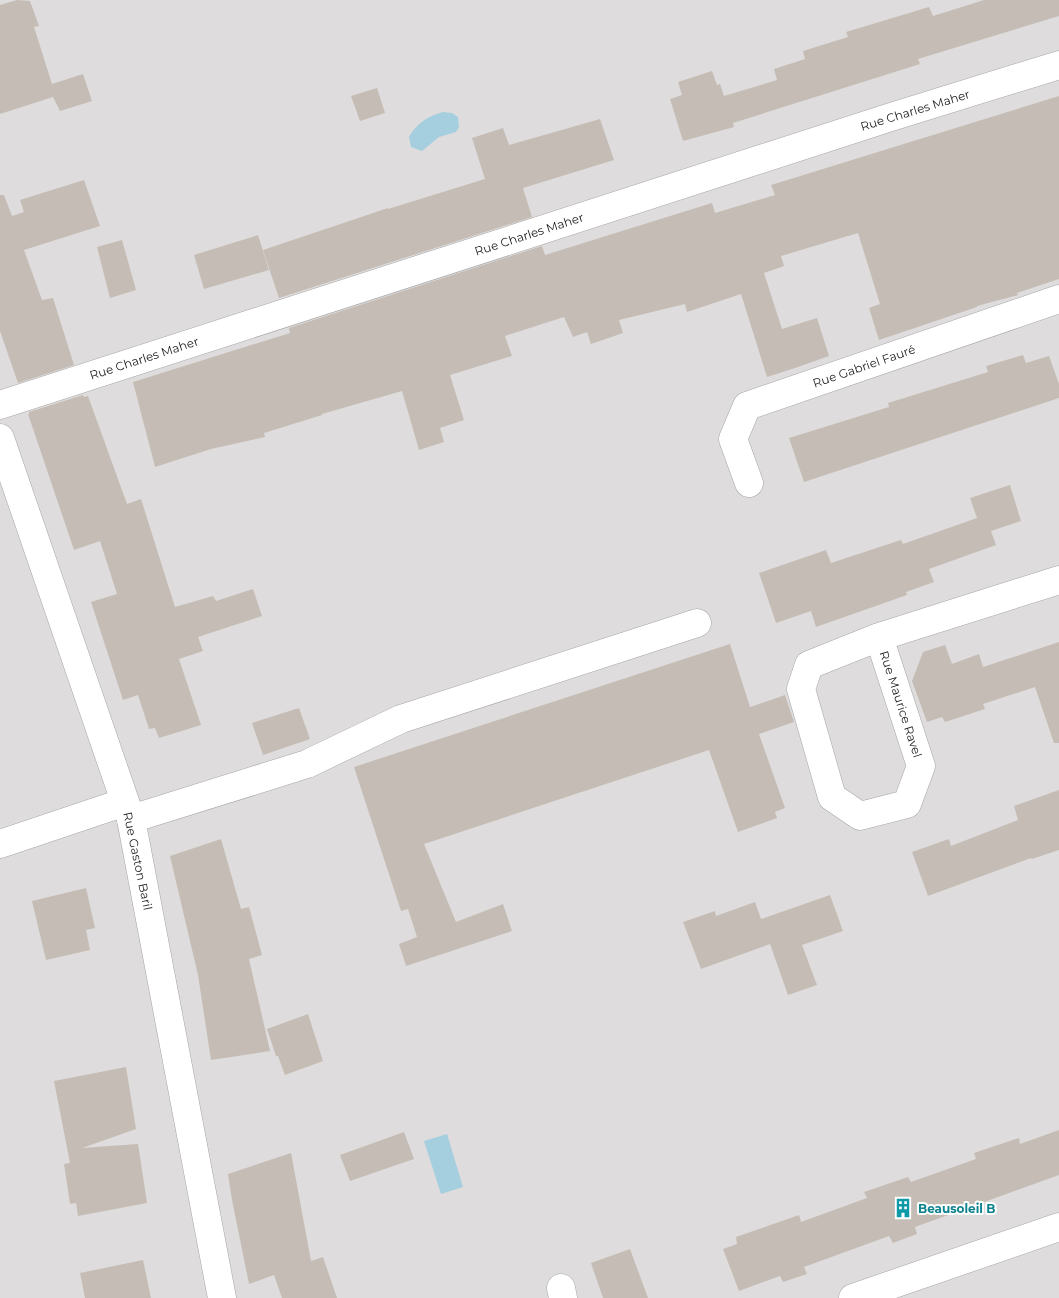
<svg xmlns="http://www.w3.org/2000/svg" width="1059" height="1298" viewBox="0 0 1059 1298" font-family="Montserrat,sans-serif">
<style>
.residential{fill:#dedcdc}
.water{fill:#a5cedf}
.building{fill:#c5bdb5}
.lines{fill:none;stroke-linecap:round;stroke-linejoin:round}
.minor-casing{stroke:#a6a6a6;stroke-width:29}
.minor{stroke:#fff;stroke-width:28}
.labels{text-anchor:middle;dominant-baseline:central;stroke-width:4;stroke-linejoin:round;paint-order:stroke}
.street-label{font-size:12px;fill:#1f1f1f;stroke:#fff}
.culture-label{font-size:12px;font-weight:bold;fill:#0d838f;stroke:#fff;text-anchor:start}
</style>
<rect width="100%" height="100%" fill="#f0eee6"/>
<!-- residential -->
<rect class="residential" x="0" y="0" width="1059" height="1298"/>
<!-- water -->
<g class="water">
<path d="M 443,112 L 452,113 L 458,117 L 459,127 L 456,132 L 439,137 L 422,151 L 411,147 L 409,137 C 417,123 428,116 443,112 Z"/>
<path d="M 447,1134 L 463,1187 L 441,1194 L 424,1141 Z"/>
</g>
<!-- building -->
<g class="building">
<path d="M 17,0 L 30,1 L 39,26 L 34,27 L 52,84 L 83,74 L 92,101 L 60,111 L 53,97 L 0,114 L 0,5 Z"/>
<path d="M 984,0 L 1059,0 L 1059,16 L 918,59 L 920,64 L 733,123 L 734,127 L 683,141 L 670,99 L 682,95 L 678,82 L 712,71 L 717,85 L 720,84 L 724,96 L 777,80 L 774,69 L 805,59 L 803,51 L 848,37 L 846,32 L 929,7 L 933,16 Z"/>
<path d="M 377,88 L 385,113 L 360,121 L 351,96 Z"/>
<path d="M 1059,96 L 1059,279 L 1017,293 L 1018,295 L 977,306 L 977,307 L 879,340 L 869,308 L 880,304 L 858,233 L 781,256 L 784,266 L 764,273 L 782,329 L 817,318 L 829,356 L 795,368 L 767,377 L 741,294 L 687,312 L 685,304 L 619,320 L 623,333 L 591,344 L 587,332 L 573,337 L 564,317 L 505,336 L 512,356 L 450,375 L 464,420 L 440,428 L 444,442 L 419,450 L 402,391 L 322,414 L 322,415 L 264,433 L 265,437 L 211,449 L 155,467 L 133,382 L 290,333 L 289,328 L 542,246 L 545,255 L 712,203 L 715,213 L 775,195 L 771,185 Z"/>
<path d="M 600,119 L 614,160 L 523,188 L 532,217 L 279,298 L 263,250 L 388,208 L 388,209 L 485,179 L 472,138 L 503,128 L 509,145 Z"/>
<path d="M 84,180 L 100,226 L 24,250 L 42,300 L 53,298 L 74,365 L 18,383 L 0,331 L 0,195 L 4,195 L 12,216 L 24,212 L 20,200 Z"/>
<path d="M 258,235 L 269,270 L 204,289 L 194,255 Z"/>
<path d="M 122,240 L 136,290 L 110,298 L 97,247 Z"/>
<path d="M 1023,355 L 1026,363 L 1049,356 L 1059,384 L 1059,398 L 804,482 L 789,438 L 889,407 L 888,403 L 988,372 L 986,366 Z"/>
<path d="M 83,395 L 84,397 L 88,396 L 127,504 L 141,499 L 175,607 L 213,596 L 216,601 L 253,589 L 262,616 L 198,637 L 203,651 L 179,659 L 201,725 L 159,738 L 155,728 L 149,729 L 138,695 L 123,700 L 91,602 L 117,594 L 100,541 L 74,550 L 28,414 L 29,414 L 29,412 Z"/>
<path d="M 1010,485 L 1021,521 L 991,531 L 996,545 L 929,569 L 934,582 L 906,592 L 907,595 L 816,627 L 811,611 L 776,623 L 759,573 L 826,550 L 831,563 L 901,540 L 903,544 L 977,518 L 970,498 Z"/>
<path d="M 1059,642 L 1059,743 L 1054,743 L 1035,687 L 983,704 L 985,709 L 945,722 L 942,717 L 927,722 L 912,681 L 923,652 L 945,645 L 952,664 L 979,654 L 983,667 Z"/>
<path d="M 730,644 L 750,707 L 785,695 L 794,722 L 759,734 L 785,808 L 775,812 L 777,818 L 738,832 L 709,750 L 424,844 L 456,922 L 503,904 L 512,931 L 406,966 L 399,944 L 417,937 L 408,909 L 401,911 L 354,767 Z"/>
<path d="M 299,708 L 310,739 L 263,755 L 252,723 Z"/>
<path d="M 1059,790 L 1059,850 L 1032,859 L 1031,858 L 928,896 L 912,852 L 949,839 L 951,846 L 1018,820 L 1014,806 Z"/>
<path d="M 221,839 L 241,909 L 249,907 L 262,955 L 249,959 L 270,1051 L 211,1060 L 198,975 L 170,856 Z"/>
<path d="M 86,888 L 95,928 L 86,930 L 90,950 L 46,960 L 32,901 Z"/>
<path d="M 830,895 L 843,931 L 802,945 L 817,985 L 788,995 L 770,944 L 701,969 L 683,922 L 715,911 L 716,916 L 755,902 L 761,919 Z"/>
<path d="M 308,1014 L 323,1061 L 285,1075 L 278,1056 L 276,1056 L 267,1029 Z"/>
<path d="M 126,1067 L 136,1129 L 82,1148 L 138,1144 L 147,1203 L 78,1216 L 76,1203 L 70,1204 L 64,1164 L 70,1163 L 54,1081 Z"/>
<path d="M 1059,1130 L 1059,1175 L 915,1227 L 917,1234 L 893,1243 L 889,1236 L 804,1267 L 807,1274 L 783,1282 L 780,1276 L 739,1291 L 723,1249 L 737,1244 L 736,1237 L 799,1215 L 801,1222 L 867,1198 L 864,1192 L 908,1177 L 911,1182 L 976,1159 L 974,1153 L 1019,1138 L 1020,1144 Z"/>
<path d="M 404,1132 L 414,1159 L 350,1181 L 340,1155 Z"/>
<path d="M 291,1153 L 311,1261 L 323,1257 L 337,1298 L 282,1298 L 274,1275 L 249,1284 L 232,1200 L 228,1174 Z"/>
<path d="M 630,1249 L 648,1298 L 603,1298 L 591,1263 Z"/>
<path d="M 143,1260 L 151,1298 L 85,1298 L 80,1273 Z"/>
</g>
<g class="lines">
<defs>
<g id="minor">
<path d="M 0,405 L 891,117 L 1059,65"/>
<path d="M 0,438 L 131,819 L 222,1298"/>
<path d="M 749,483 L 733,439 L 747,406 L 1059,299"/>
<path d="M 879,637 L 921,766 L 907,804 L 860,816 L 832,797 L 801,689 L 809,665 L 879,637 L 1059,580"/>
<path d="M 131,819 L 307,764 L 401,719 L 697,623"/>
<path d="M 0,844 L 125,802"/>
<path d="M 561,1288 L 563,1298"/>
<path d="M 853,1298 L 1059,1227"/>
</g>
</defs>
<!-- minor casing -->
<use href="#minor" class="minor-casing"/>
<!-- minor -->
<use href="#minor" class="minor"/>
</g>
<!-- icons -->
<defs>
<symbol id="building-bare" viewBox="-9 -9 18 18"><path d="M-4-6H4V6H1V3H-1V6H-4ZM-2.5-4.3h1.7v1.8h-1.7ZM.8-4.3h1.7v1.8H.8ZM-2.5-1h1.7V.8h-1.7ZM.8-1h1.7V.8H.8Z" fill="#0f9aa8" stroke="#fff" stroke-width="2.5" paint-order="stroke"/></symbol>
</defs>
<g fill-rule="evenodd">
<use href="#building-bare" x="889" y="1194" width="28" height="28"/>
</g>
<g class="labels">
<!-- street labels -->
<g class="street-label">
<text transform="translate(915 110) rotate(-17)">Rue Charles Maher</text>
<text transform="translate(529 234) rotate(-18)">Rue Charles Maher</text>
<text transform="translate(144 358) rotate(-18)">Rue Charles Maher</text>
<text transform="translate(864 366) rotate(-19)">Rue Gabriel Fauré</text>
<text transform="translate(901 704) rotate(72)">Rue Maurice Ravel</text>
<text transform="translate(138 861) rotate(78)">Rue Gaston Baril</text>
</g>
<!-- culture labels -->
<g class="culture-label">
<text x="918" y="1208">Beausoleil B</text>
</g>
</g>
</svg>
